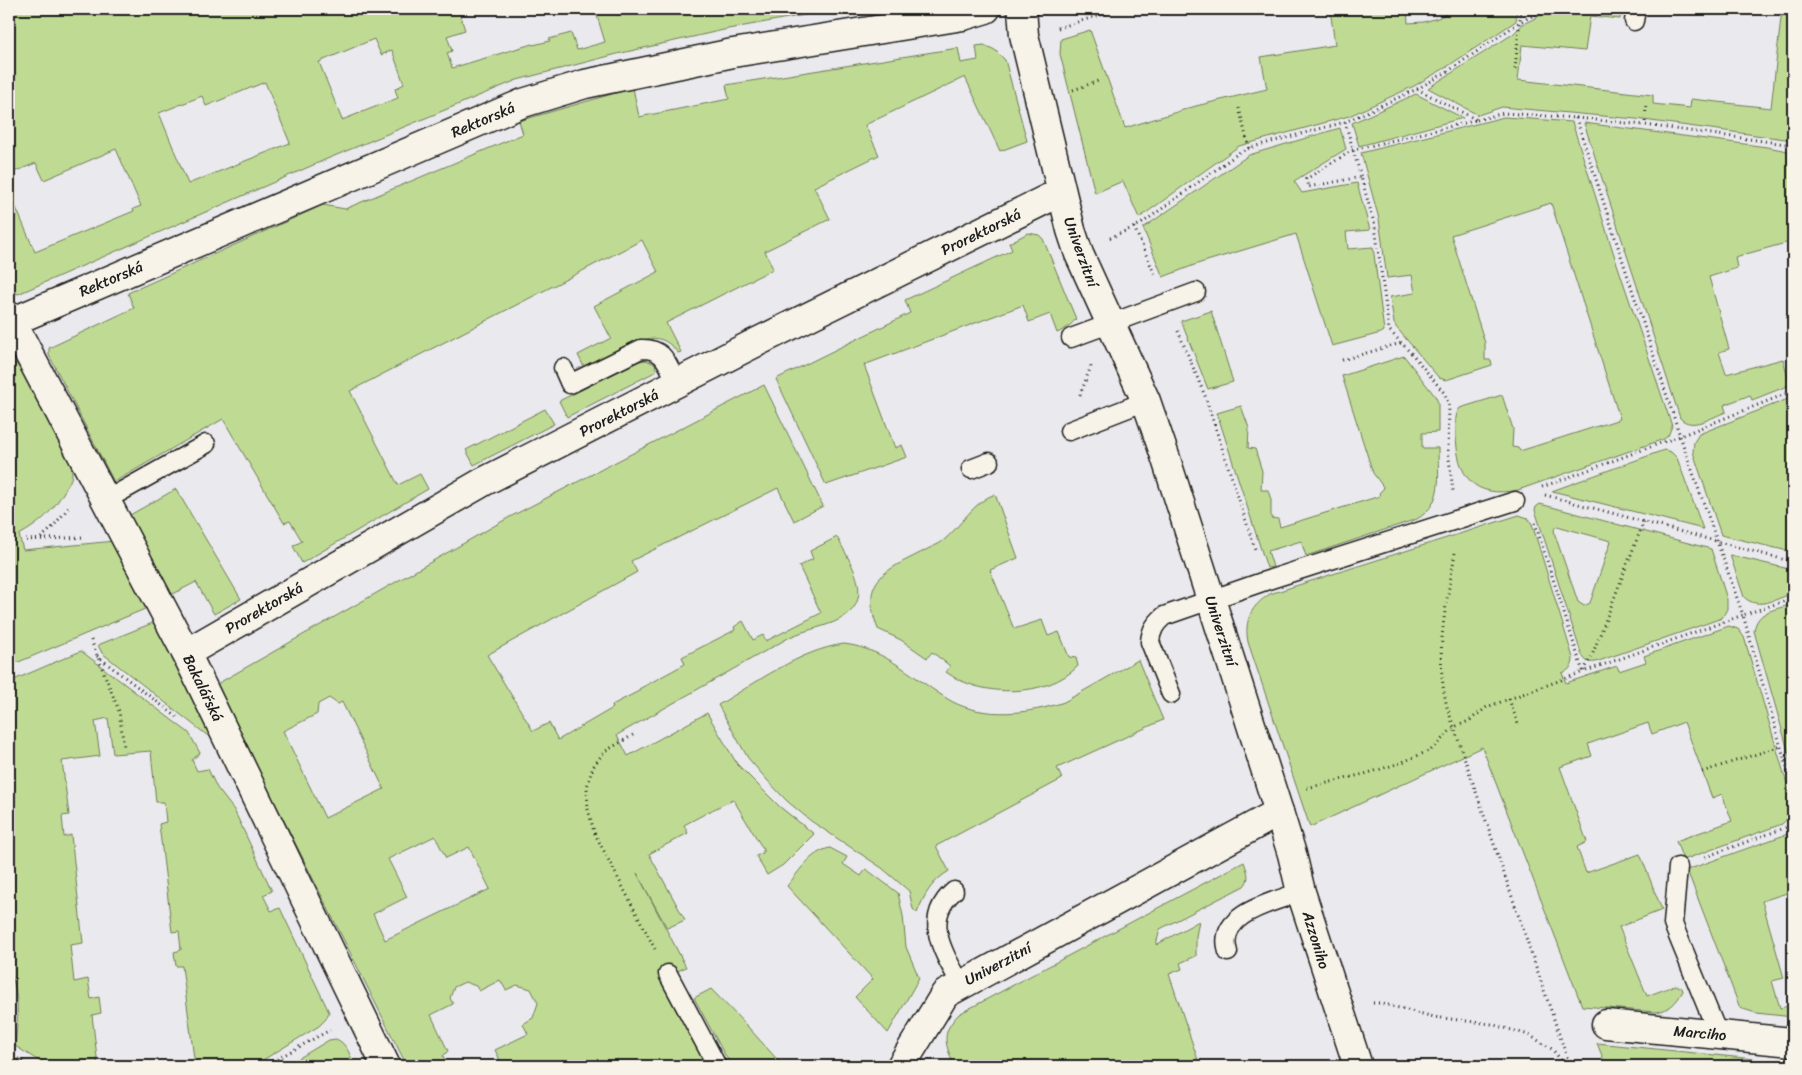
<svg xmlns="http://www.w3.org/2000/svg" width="1802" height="1075" viewBox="0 0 1802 1075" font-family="Sriracha,sans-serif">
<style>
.green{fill:#bfdb93;stroke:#6e7c58;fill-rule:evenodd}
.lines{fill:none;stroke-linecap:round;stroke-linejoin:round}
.service-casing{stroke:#1c1c1c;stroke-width:21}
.minor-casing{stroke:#1c1c1c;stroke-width:31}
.path{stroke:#1c1c1c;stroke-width:3;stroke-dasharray:1 4;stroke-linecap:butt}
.service{stroke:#f7f3e8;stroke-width:18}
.minor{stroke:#f7f3e8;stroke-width:28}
.labels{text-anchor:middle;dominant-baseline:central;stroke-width:4.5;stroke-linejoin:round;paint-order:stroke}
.street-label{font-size:15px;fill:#1c1c1c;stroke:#f7f3e8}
</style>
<rect width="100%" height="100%" fill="#eae9ed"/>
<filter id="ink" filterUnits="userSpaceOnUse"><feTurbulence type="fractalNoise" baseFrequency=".02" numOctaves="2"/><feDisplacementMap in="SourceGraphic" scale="10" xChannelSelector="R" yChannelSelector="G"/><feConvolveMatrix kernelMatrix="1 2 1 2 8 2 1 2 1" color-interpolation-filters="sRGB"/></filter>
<g filter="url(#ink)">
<!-- green -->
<g class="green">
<path d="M 9,9 L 458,9 L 465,30 L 447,36 L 452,51 L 447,53 L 452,68 L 532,44 L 533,45 L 550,41 L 549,39 L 571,33 L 577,50 L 605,42 L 595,9 L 616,9 L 617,15 L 620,14 L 619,9 L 636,9 L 637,11 L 649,9 L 837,9 L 728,29 L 617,54 L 517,80 L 327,159 L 18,294 L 9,290 L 9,191 L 35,252 L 134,211 L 133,209 L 141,206 L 116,149 L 44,180 L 36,163 L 9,174 L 9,67 L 15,64 L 9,51 ZM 374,39 L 381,55 L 392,50 L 404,84 L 395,89 L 398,98 L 342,120 L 319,62 ZM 265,82 L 290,143 L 188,184 L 159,113 L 202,96 L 206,106 Z"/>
<path d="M 1330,9 L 1407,9 L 1408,23 L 1424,22 L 1438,18 L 1455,9 L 1517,9 L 1516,21 L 1445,68 L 1414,86 L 1349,116 L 1239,146 L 1139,218 L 1123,181 L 1095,193 L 1060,54 L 1061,39 L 1090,30 L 1125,128 L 1196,106 L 1267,89 L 1261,57 L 1335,45 Z"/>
<path d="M 1554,9 L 1621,9 L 1620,19 L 1590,16 L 1585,51 L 1522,45 L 1518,80 L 1653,95 L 1653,104 L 1690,108 L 1691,99 L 1771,108 L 1782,9 L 1793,9 L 1793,140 L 1636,119 L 1502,107 L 1478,115 L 1428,88 L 1513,34 L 1523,24 Z"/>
<path d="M 984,45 L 995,50 L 1005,60 L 1027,141 L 1000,151 L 965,77 L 865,125 L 879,155 L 814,187 L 830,219 L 765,251 L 773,269 L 666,323 L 681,352 L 678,353 C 660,329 642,339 619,350 C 607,356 596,362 584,367 L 578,355 L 611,338 L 594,306 L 658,272 L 642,240 L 350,391 L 398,485 L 420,474 L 428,489 L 302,563 L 293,546 L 302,541 L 290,521 L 284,523 L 223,419 L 114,482 L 49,355 L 49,348 L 134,308 L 128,293 L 323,205 L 345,209 L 523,134 L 519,121 L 633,88 L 639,117 L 729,99 L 726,85 L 958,48 L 961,63 L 978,60 L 976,46 Z"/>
<path d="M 1416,94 L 1463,118 L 1359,146 L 1352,123 Z"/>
<path d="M 1504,117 L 1572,122 L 1615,258 L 1672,426 L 1668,436 L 1664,439 L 1518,490 C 1473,499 1457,476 1456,434 C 1456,425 1454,415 1460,408 L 1502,395 L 1513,429 L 1512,447 L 1518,448 L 1520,451 L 1620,419 L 1551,203 L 1451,235 L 1485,343 L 1485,360 L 1491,360 L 1492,365 L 1446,380 L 1439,378 L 1396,327 L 1394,323 L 1390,297 L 1415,293 L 1412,275 L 1387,278 L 1379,219 L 1361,153 Z"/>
<path d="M 1584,123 L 1767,147 L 1793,152 L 1793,241 L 1735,257 L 1737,268 L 1709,277 L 1729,349 L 1719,352 L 1726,374 L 1783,359 L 1790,385 L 1752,400 L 1750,395 L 1724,405 L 1726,412 C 1712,417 1692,431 1680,418 Z"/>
<path d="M 1340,128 L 1346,149 L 1294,181 L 1302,193 L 1357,183 L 1370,230 L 1346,232 L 1348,249 L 1373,247 L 1384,331 L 1381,333 L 1332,346 L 1296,234 L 1197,264 L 1163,277 L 1143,228 L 1249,155 Z"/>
<path d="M 1028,233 L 1039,235 L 1043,239 L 1076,319 C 1070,326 1066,329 1057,333 L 1050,314 L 1029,322 L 1023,305 L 864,365 L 895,448 L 902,445 L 907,457 L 826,485 L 776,379 L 910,313 L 905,300 L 1012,250 L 1009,243 Z"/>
<path d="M 1211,311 L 1233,382 L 1208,389 L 1181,321 Z"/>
<path d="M 1404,356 L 1435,396 L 1438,402 L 1438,432 L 1422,433 L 1422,448 L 1438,448 C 1438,476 1444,503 1417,519 L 1306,556 L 1301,541 L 1268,551 L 1273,567 L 1267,568 L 1217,413 L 1241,406 L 1249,428 L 1248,448 L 1255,449 L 1262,471 L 1261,490 L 1268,490 L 1271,500 L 1271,518 L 1278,519 L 1280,527 L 1380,496 L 1379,493 L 1384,488 L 1373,473 L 1342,376 Z"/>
<path d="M 646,360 L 655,364 L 656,369 L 653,373 L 567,417 L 559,401 L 639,361 Z"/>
<path d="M 9,363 L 17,364 C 28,383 74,455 72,473 C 72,479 68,485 65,490 C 52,512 41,523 19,535 L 23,550 L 115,541 L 152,606 L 9,666 Z"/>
<path d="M 764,385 L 823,506 L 794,521 L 778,488 L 631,561 L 637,572 L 487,655 L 533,731 L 549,723 L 558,740 L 613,708 L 612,705 L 639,691 L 639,689 L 685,664 L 682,657 L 735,630 L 734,627 L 743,621 L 753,640 L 763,635 L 766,641 L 821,613 L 799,566 L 813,559 L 810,551 L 837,537 C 852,566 879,603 834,622 C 820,628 805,630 790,637 L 617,735 L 628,756 L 707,713 L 737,764 L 780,807 L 814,834 L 783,865 L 767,875 L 756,856 L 763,853 L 763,849 L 733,799 L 684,825 L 688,833 L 649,854 L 685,920 L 667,928 L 637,873 L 686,967 L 660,980 L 706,1066 L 503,1066 L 495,1050 L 528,1034 L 523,1024 L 533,1018 L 538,1003 L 531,989 L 517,985 L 506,990 L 500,980 L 479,991 L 476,986 L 465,982 L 454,987 L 450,998 L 453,1004 L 431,1015 L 448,1051 L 443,1056 L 448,1066 L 407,1066 L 243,739 L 217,684 L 508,518 ZM 329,698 L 338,704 L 342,702 L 384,789 L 325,818 L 283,731 L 317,714 L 318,704 ZM 435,836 L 446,858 L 469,847 L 490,889 L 385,940 L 373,914 L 407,897 L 388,859 Z"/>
<path d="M 1793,397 L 1793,545 L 1789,544 L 1788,551 L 1721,535 L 1693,452 L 1694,442 L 1699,434 Z"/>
<path d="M 545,409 L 554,424 L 474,465 L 466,450 Z"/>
<path d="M 1664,450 L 1671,452 L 1677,458 L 1703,529 L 1552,491 Z"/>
<path d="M 176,489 L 241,599 L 214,614 L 196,582 L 171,595 L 130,515 Z"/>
<path d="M 995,494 L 1018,558 L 990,570 L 1014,629 L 1042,620 L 1048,636 L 1059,632 L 1069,657 L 1076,658 L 1078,666 C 1047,698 981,698 946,672 L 950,666 L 932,652 L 927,658 L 901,640 L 878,629 C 859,579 885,571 924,551 C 930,547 939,545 944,540 C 961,526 973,502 995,494 Z"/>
<path d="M 1540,504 L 1711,549 L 1727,599 L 1727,609 L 1722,618 L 1596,662 C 1587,663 1585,661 1581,653 L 1535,510 L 1536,507 ZM 1557,526 L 1611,541 L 1590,603 L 1584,606 L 1578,602 L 1555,535 L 1554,529 Z"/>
<path d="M 1519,515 L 1528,518 L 1532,524 L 1573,658 C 1573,666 1570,670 1562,673 L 1566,683 L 1617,666 L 1619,671 L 1646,662 L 1644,656 L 1729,626 L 1738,629 L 1744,637 L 1792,801 C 1793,811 1790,817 1782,824 L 1683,860 L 1676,841 L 1732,821 L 1722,794 L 1712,798 L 1684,722 L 1652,734 L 1648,723 L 1588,744 L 1592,756 L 1560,767 L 1587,842 L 1577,847 L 1586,873 L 1640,854 L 1662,910 L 1619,927 L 1647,996 L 1676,985 L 1682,988 L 1683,991 C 1676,1003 1670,1010 1656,1012 L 1582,1006 L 1482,747 L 1310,827 L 1248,642 C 1244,620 1251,606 1270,594 Z"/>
<path d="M 1730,555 L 1793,570 L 1793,593 C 1778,598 1758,611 1744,597 Z"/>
<path d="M 1793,604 L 1793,768 L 1754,631 C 1757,610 1775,610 1793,604 Z"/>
<path d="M 160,620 L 208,715 L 208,736 L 102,653 L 98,645 Z"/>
<path d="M 844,644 C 887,649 915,680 951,701 C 984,719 1030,714 1064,702 L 1138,660 L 1163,720 L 1057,768 L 1062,779 L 936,846 L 949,871 C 932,881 924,895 917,913 L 913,909 L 909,891 L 882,868 L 811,821 L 787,801 L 768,781 L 748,758 L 718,705 C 756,683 800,650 844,644 Z"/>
<path d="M 81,651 L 189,733 L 200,753 L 192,760 L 197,771 L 208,769 L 217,788 L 234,810 L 272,891 L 263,895 L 271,911 L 280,908 L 329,1012 L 326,1019 L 319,1026 L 253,1066 L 195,1066 L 182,966 L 176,966 L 174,952 L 181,950 L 179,931 L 172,932 L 159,824 L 166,822 L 164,802 L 156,802 L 151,751 L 113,754 L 108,718 L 95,721 L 100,756 L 62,761 L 69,815 L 62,816 L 64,837 L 71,835 L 83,943 L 70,945 L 74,982 L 88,979 L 91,999 L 99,997 L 101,1013 L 92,1015 L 98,1066 L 47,1066 L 15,1046 C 18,1021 20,993 9,969 L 9,682 Z"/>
<path d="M 1793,832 L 1793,879 L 1791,879 L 1793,891 L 1762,901 L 1784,978 L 1772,981 L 1780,1008 L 1793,1005 L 1793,1017 L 1756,1013 L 1740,1008 L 1687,870 Z"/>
<path d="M 830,848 L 847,857 L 843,864 L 861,876 L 866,869 L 898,893 L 903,916 L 906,947 L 919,978 L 888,1033 L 855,997 L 873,979 L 787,886 C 799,872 810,852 830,848 Z"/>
<path d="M 1244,862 C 1247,871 1251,878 1244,886 L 1160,929 L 1156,945 L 1199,921 L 1196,936 L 1196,956 L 1180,963 L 1182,969 L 1169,974 L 1200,1066 L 965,1066 L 963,1062 L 954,1066 C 945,1042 940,1034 959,1014 Z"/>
<path d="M 711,989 L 748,1027 L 783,1066 L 734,1066 L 726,1057 L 694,998 Z"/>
<path d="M 336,1039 C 347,1043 350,1056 355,1066 L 286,1066 L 329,1040 Z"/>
<path d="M 1597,1043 L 1793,1063 L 1793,1066 L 1606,1066 Z"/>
</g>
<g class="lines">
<defs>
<g id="service">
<path d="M 1634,21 L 1636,9"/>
<path d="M 1071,338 L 1196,292"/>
<path d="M 563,368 L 570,384 L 641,349 C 665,348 667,364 677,383"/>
<path d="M 1069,431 L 1146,401"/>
<path d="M 971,469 L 989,462"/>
<path d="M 106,500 L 206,444"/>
<path d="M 1171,694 L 1150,642 C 1151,630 1155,624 1164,616 L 1265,581 L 1515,501"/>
<path d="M 1678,867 L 1673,924 L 1718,1034"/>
<path d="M 954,891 C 921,919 944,954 961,984"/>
<path d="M 1228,952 C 1216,913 1274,902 1301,892"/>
<path d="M 668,974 L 717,1066"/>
</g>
<g id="minor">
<path d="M 9,316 L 186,653 L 386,1066"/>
<path d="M 9,323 L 523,103 L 585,84 L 733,53 L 963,16 L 986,9"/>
<path d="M 186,653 L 483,482 L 751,345 L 1061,192"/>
<path d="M 1279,812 L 1292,854 L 1301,892 L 1358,1066"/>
<path d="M 1606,1024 L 1793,1042"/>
<path d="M 901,1066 L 945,994 L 1279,812 L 1165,456 L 1146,401 L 1079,254 L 1071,230 L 1024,35 L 1022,9"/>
</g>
</defs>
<!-- service casing -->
<use href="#service" class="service-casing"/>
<!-- minor casing -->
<use href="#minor" class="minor-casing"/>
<!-- path -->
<g class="path">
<path d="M 1058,28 L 1120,9"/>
<path d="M 1515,69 L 1521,9"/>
<path d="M 1417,89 L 1477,120 L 1353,150 L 1306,179 L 1308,187 L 1361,177 L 1375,226 L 1389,330 L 1412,354 L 1445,394 L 1449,406 L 1448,450 L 1453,491"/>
<path d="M 1073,90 L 1101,80"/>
<path d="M 1646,106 L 1645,125 L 1793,145"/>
<path d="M 1239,108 L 1249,148"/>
<path d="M 1576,118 L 1645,125"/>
<path d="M 1477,120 L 1504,113 L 1576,118 L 1680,436 L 1743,615 L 1583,672 L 1535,523"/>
<path d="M 1345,122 L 1361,177"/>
<path d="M 1134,227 L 1155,275"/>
<path d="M 1110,238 L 1141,224 L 1240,152 L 1249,148 L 1345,122 L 1417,89 L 1447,72 L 1520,22 L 1546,9"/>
<path d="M 1178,331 L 1205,396 L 1256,552"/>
<path d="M 1342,360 L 1401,343"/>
<path d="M 1080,395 L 1091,366"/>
<path d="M 1542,487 L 1680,436 L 1793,391"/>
<path d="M 1545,495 L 1793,562"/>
<path d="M 41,538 L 51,529 L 70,506"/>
<path d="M 26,540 L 84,537"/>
<path d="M 1455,553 C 1446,608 1434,651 1447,707 L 1570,1066"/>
<path d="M 1793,598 L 1743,615 L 1793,789"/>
<path d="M 91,640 L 119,711 L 124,747"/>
<path d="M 97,656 L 177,717"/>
<path d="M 1509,699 L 1519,727"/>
<path d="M 633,735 L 604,752 L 593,767 L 587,787 L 588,809 L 594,832 L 655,949"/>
<path d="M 1702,772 L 1781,746"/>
<path d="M 1307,788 L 1368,773 L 1400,763 L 1431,750 L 1454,727 L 1469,721 L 1487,707 L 1583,672 L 1591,658 L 1644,521"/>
<path d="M 1705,857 L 1793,825"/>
<path d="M 1373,1003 L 1380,1003 L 1434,1017 L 1491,1024 L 1529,1035 L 1552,1049 L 1566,1066"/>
<path d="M 9,1005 L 9,1028"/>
<path d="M 9,1054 L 31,1066"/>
<path d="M 264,1066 L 330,1030"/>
</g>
<!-- service -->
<use href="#service" class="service"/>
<!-- minor -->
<use href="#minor" class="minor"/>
</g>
</g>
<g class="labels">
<!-- street labels -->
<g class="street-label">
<text transform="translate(483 120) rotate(-23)">Rektorská</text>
<text transform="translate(981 232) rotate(-26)">Prorektorská</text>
<text transform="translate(1081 252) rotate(70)">Univerzitní</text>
<text transform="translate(111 279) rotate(-23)">Rektorská</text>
<text transform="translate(619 413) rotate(-27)">Prorektorská</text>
<text transform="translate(264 608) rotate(-30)">Prorektorská</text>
<text transform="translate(1221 631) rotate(72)">Univerzitní</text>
<text transform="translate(203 688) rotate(64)">Bakalářská</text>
<text transform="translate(1316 940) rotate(73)">Azzoniho</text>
<text transform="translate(998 964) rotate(-28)">Univerzitní</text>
<text transform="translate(1700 1033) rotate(5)">Marciho</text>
</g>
</g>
<!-- margin -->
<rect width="1802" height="1075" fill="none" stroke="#f7f3e8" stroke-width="30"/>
<rect x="15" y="15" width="1772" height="1045" fill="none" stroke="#1c1c1c" stroke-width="2" filter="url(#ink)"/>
</svg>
